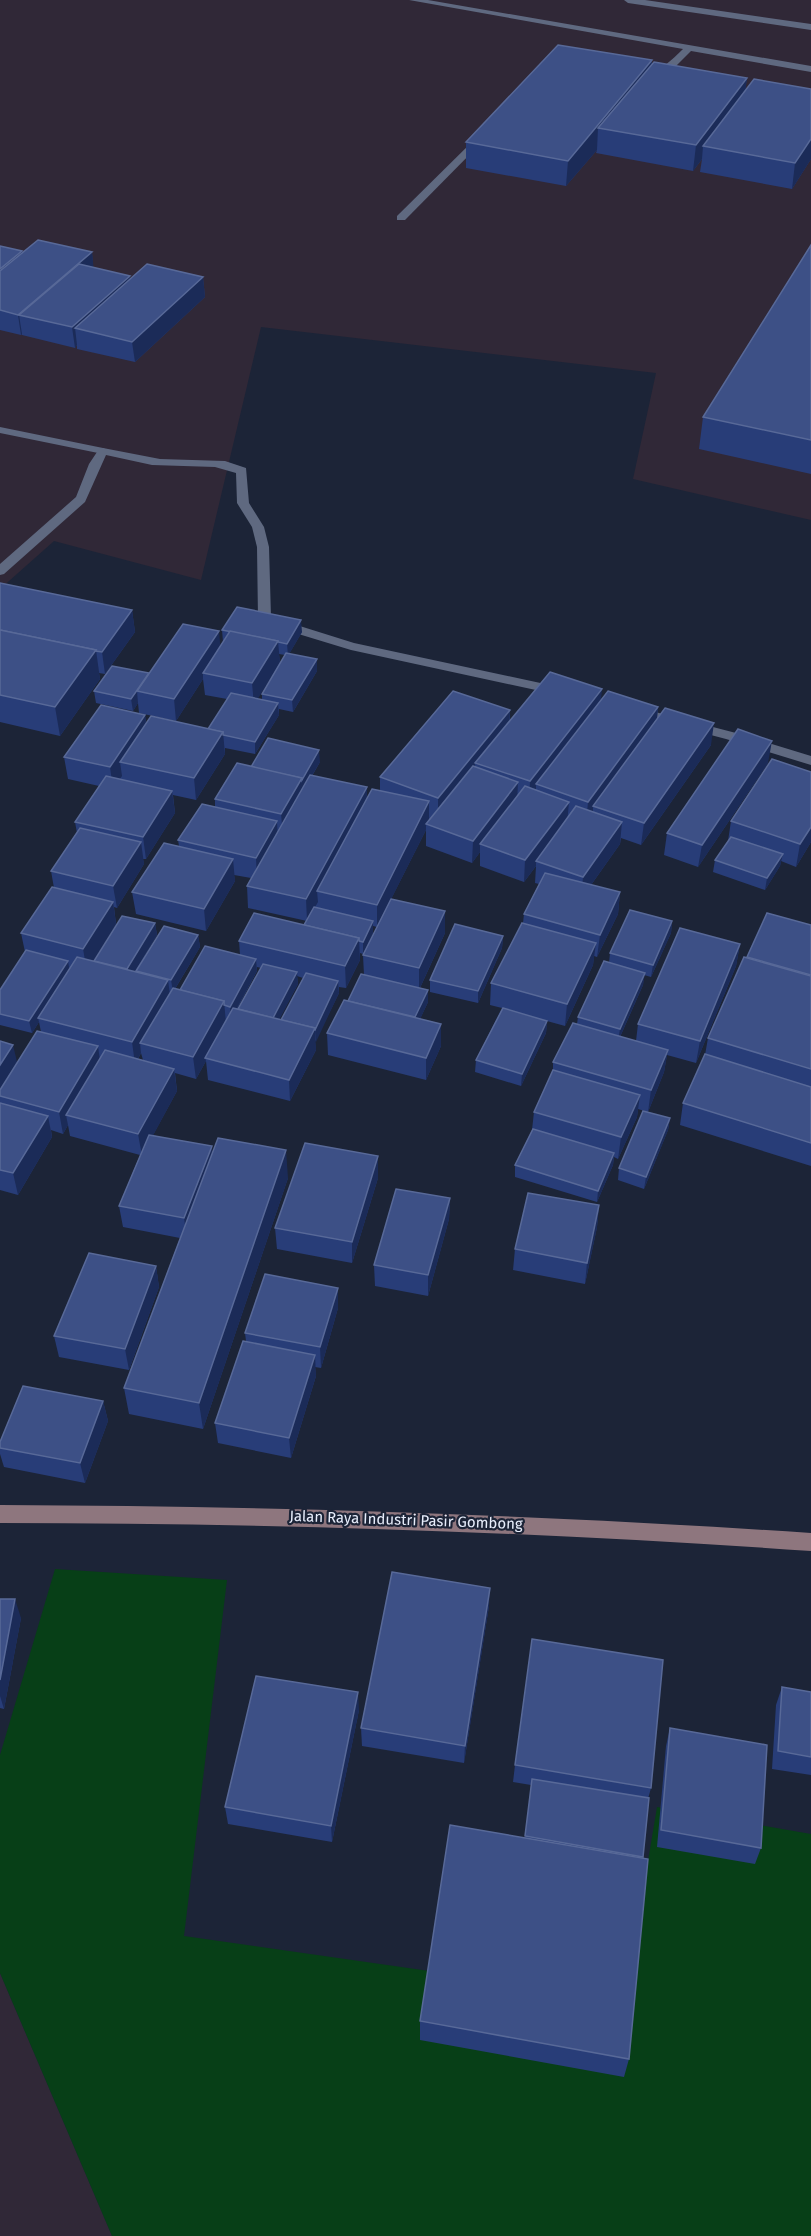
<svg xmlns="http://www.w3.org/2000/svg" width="811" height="2236" viewBox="0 0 811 2236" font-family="'Fira Sans',sans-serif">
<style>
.industrial{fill:#302837}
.green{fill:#073f17}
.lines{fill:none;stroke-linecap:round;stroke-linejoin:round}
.service{fill:#5f6980;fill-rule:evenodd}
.minor{fill:#5f6980;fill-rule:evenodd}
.secondary{fill:#8e767e;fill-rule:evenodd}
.wall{fill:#283d78;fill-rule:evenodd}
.shaded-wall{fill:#1b2b58}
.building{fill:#3d5086;stroke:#586998;stroke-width:1.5}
.labels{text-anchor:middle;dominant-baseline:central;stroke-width:4.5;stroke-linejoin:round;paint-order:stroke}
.street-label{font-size:15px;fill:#e7edfb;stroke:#1c2437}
</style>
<rect width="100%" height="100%" fill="#1c2437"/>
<!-- industrial -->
<g class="industrial">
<path d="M 0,0 L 811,0 L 811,520 L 633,479 L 656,373 L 261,327 L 201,580 L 54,541 L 0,589 Z"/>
<path d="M 0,1973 L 112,2236 L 0,2236 Z"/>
</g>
<!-- green -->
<path class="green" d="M 55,1569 L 227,1580 L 184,1936 L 625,1999 L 657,1807 L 811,1834 L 811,2236 L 112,2236 L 0,1973 L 0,1755 Z"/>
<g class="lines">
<!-- service -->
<g class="service">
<path d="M 409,0 L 428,0 L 811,66 L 811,72 L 691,51 L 667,75 L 654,79 L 650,76 C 662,68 671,61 683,49 Z"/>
<path d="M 624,0 L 645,0 L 811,24 L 811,30 L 628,3 Z"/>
<path d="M 478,136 L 486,138 L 405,220 L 397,220 L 397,216 Z"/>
<path d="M 0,427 L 103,448 L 109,451 L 103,454 L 0,433 Z"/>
</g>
<!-- minor -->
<g class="minor">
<path d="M 103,448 L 160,459 L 225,461 L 246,468 L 249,503 L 264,527 L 269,547 L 271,617 L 354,643 L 559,687 L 566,691 L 559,695 L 351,650 L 259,622 L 258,619 L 257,547 L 252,527 L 237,503 L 236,473 L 215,467 L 152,465 L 106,455 L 85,502 L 4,574 L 0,575 L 0,564 L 76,497 L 89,464 L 99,449 Z"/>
<path d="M 636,707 L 736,733 L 811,756 L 811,765 L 726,739 L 631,714 L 629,711 L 631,708 Z"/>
</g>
<!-- secondary -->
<path class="secondary" d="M 0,1505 C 271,1506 541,1515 811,1533 L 811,1551 C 541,1532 271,1523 0,1523 Z"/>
</g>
<!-- wall -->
<g class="wall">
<path d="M 652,60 L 652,64 L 747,78 L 745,90 L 811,89 L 811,159 L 792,189 L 700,172 L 702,159 L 693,171 L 596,153 L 597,150 L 566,186 L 466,168 L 466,142 Z"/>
<path d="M 811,245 L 811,474 L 699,449 L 703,417 Z"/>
<path d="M 0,246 L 22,251 L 23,252 L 92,252 L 93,267 L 131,279 L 203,277 L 205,297 L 135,362 L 77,349 L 77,345 L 75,348 L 22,335 L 22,334 L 21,335 L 0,330 Z"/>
<path d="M 0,583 L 132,610 L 135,632 L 105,674 L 99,673 L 100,679 L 60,736 L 0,722 Z"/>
<path d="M 222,630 L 302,632 L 289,654 L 317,659 L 317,671 L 293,712 L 279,709 L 279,715 L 255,754 L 225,748 L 225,754 L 196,800 L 173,795 L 175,813 L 146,859 L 143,859 L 144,864 L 117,908 L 114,907 L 116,924 L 93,961 L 94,962 L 155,923 L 157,935 L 135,972 L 136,972 L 198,935 L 200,947 L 175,989 L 180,990 L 240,955 L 239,941 L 304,925 L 307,921 L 248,908 L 247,886 L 251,878 L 234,875 L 235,881 L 206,931 L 136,914 L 132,892 L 179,846 L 178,840 L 215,807 L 215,799 L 251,767 L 320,762 L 312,776 L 367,798 L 380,790 L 380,777 L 510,710 L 510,721 L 601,701 L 658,707 L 657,719 L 711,745 L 641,845 L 621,838 L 620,844 L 591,885 L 620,892 L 618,914 L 597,957 L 594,956 L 593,965 L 565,1026 L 547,1021 L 546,1033 L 521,1086 L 475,1072 L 476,1060 L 502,1008 L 490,1005 L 491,983 L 523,923 L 524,914 L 539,884 L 535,883 L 536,866 L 524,882 L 480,866 L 480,852 L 472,863 L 426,846 L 426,830 L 391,899 L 445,911 L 445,933 L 420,988 L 428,1002 L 420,1019 L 441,1046 L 426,1080 L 328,1055 L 327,1033 L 364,975 L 363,955 L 377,927 L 373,926 L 373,933 L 363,954 L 360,953 L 360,960 L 346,988 L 339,987 L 339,993 L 315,1042 L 316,1050 L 290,1101 L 208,1080 L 206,1061 L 196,1079 L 175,1073 L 177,1091 L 153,1135 L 213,1152 L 288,1178 L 203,1429 L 129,1414 L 124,1388 L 180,1238 L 123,1227 L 119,1206 L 140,1155 L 70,1136 L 68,1125 L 63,1134 L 51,1130 L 52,1137 L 18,1195 L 0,1190 L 0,1096 L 17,1063 L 41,1032 L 39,1022 L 32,1033 L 0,1025 L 0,990 L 25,952 L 21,933 L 54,888 L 51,871 L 77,833 L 75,822 L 99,786 L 68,779 L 64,757 L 145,715 L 146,723 L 208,729 L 227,699 L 205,695 L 203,679 L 176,721 L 139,713 L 138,703 L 133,711 L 96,703 L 94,691 L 149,673 L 220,646 L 223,642 ZM 279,654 L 285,655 L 262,694 L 262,700 L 257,699 L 280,663 ZM 257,967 L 261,968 L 238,1009 L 237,1009 L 257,971 ZM 297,976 L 303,978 L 281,1020 L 279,1019 L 298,984 ZM 141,1053 L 143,1060 L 138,1059 Z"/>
<path d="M 768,763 L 698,867 L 664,855 L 667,833 Z"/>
<path d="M 811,772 L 811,842 L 796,867 L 781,861 L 780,866 L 765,890 L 713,872 L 715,860 L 728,841 L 731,821 Z"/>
<path d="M 672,921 L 671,933 L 651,977 L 644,975 L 643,985 L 620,1037 L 636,1041 L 638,1024 L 740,944 L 736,966 L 696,1063 L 667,1055 L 664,1072 L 648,1112 L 638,1109 L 637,1117 L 618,1159 L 614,1157 L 613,1165 L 597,1202 L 515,1177 L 515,1165 L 532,1130 L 534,1112 L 553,1072 L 553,1062 L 577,1024 L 578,1017 L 609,963 L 610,953 Z"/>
<path d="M 811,925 L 811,1166 L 680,1125 L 683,1103 L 705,1055 L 708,1038 Z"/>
<path d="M 503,936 L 502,948 L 478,1003 L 430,992 L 430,980 Z"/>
<path d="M 670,1118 L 668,1130 L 644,1189 L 618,1180 L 619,1168 Z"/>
<path d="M 378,1178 L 352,1263 L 277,1249 L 275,1228 Z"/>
<path d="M 450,1198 L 449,1219 L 428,1296 L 375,1286 L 374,1265 Z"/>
<path d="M 599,1205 L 597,1227 L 585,1284 L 513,1270 L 515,1249 Z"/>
<path d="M 156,1266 L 159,1287 L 129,1370 L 59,1357 L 54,1336 Z"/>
<path d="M 338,1308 L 321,1368 L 315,1367 L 316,1376 L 291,1458 L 218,1443 L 215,1423 L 246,1341 L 245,1333 Z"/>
<path d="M 103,1401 L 108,1421 L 85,1483 L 4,1467 L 0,1454 L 0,1442 Z"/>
<path d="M 0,1599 L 21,1618 L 4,1709 L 0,1708 Z"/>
<path d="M 489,1606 L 464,1763 L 362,1746 L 361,1728 Z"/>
<path d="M 782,1687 L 811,1692 L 811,1775 L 772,1769 L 776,1705 Z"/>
<path d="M 359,1710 L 332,1842 L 228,1824 L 225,1807 Z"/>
<path d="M 670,1728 L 761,1848 L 755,1864 L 657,1847 L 666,1746 Z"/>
<path d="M 515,1765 L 651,1788 L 648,1799 L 643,1858 L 629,2059 L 624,2077 L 420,2040 L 420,2021 L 525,1838 L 531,1785 L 513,1782 Z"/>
</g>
<!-- shaded-wall -->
<g class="shaded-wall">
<path d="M 652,60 L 650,85 L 598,128 L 597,150 L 566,186 L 568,161 Z"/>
<path d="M 747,78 L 744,103 L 703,146 L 702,159 L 693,171 L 696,145 Z"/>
<path d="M 811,139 L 811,159 L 792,189 L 795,163 Z"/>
<path d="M 22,251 L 25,271 L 0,292 L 0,269 Z"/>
<path d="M 92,252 L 94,272 L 19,315 L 22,334 L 21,335 L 18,315 Z"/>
<path d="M 130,276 L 132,296 L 75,328 L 77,345 L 75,348 L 72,327 Z"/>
<path d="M 203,277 L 205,297 L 135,362 L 132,342 Z"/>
<path d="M 132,610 L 135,632 L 105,674 L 102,652 Z"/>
<path d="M 301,620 L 302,632 L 288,656 L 287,644 Z"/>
<path d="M 219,631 L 221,653 L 203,673 L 203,679 L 176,721 L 174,699 Z"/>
<path d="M 278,641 L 280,663 L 254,705 L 252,683 Z"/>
<path d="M 96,650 L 100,679 L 60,736 L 55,707 Z"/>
<path d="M 317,659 L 317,671 L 293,712 L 292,700 Z"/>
<path d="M 602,689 L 600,711 L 536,784 L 536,794 L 529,803 L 530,781 Z"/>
<path d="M 137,691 L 138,703 L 133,711 L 131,699 Z"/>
<path d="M 278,703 L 279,715 L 255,754 L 255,742 Z"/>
<path d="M 658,707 L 656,729 L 593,806 L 593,815 L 586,824 L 588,802 Z"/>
<path d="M 510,710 L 509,732 L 475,763 L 475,774 L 438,820 L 438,798 Z"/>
<path d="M 145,715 L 148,737 L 120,762 L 122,776 L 113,789 L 110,767 Z"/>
<path d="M 714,723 L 711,745 L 641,845 L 644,823 Z"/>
<path d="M 223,732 L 225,754 L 196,800 L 194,778 Z"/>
<path d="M 772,741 L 768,763 L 698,867 L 702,845 Z"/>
<path d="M 319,750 L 320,762 L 302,792 L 283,836 L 281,814 L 302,778 Z"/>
<path d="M 518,782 L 517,804 L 480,844 L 480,852 L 472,863 L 473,841 Z"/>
<path d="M 367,787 L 367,809 L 317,891 L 318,902 L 307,921 L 306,899 Z"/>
<path d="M 172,791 L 175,813 L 146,859 L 143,837 Z"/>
<path d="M 429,801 L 429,823 L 426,824 L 426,830 L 377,927 L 377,905 Z"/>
<path d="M 569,802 L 567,824 L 536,861 L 536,866 L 524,882 L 525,860 Z"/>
<path d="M 277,821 L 278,843 L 257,880 L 256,858 Z"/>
<path d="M 622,822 L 620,844 L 581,899 L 583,877 Z"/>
<path d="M 811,827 L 811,842 L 796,867 L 800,844 Z"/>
<path d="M 141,842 L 144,864 L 117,908 L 113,886 Z"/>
<path d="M 783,854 L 780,866 L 765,890 L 767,878 Z"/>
<path d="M 233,859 L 235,881 L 206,931 L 204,909 Z"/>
<path d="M 620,892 L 618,914 L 597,957 L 600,935 Z"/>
<path d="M 113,902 L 116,924 L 87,971 L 83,949 Z"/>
<path d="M 445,911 L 445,933 L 419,990 L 419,968 Z"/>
<path d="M 373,921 L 373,933 L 363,954 L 363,942 Z"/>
<path d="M 672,921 L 671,933 L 651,977 L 653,965 Z"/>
<path d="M 155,923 L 157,935 L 129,981 L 127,969 Z"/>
<path d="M 198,935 L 200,947 L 173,992 L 171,980 Z"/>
<path d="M 503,936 L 502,948 L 478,1003 L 478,991 Z"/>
<path d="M 359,938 L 360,960 L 346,988 L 345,966 Z"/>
<path d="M 596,943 L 593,965 L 565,1026 L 567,1004 Z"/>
<path d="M 740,944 L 736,966 L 696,1063 L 700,1041 Z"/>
<path d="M 256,959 L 257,971 L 231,1019 L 230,1007 Z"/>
<path d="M 68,961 L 70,973 L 38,1018 L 39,1022 L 32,1033 L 29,1021 Z"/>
<path d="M 297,972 L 298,984 L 274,1030 L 273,1018 Z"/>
<path d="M 645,973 L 643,985 L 618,1041 L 620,1029 Z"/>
<path d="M 168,980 L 171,1002 L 140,1043 L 141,1053 L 135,1064 L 132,1042 Z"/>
<path d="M 338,981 L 339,993 L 316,1042 L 315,1030 Z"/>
<path d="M 428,990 L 428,1002 L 414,1032 L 414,1020 Z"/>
<path d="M 224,1001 L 226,1023 L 205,1058 L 206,1061 L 196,1079 L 193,1057 Z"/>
<path d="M 547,1021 L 546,1033 L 521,1086 L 522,1074 Z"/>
<path d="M 441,1024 L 441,1046 L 426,1080 L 426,1058 Z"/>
<path d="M 315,1028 L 316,1050 L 290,1101 L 289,1080 Z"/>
<path d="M 13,1045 L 18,1066 L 0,1095 L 0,1065 Z"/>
<path d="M 98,1046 L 101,1068 L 66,1115 L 68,1125 L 63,1134 L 59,1112 Z"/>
<path d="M 668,1050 L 664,1072 L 648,1112 L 651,1090 Z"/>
<path d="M 174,1069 L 177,1091 L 142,1156 L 138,1134 Z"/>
<path d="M 640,1095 L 637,1117 L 618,1159 L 621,1137 Z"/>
<path d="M 48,1116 L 52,1137 L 18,1195 L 13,1173 Z"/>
<path d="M 670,1118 L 668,1130 L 644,1189 L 646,1177 Z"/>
<path d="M 212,1146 L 214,1168 L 187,1239 L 184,1218 Z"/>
<path d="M 286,1150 L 288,1178 L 203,1429 L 199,1403 Z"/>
<path d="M 614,1153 L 613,1165 L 597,1202 L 598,1191 Z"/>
<path d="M 378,1156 L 378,1178 L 352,1263 L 352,1242 Z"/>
<path d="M 450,1198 L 449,1219 L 428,1296 L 428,1275 Z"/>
<path d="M 599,1205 L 597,1227 L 585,1284 L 587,1263 Z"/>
<path d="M 156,1266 L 159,1287 L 129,1370 L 125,1349 Z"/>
<path d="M 338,1288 L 338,1308 L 321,1368 L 320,1347 Z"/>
<path d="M 315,1355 L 316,1376 L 291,1458 L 289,1438 Z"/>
<path d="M 103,1401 L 108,1421 L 85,1483 L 80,1463 Z"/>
<path d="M 490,1588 L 489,1606 L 464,1763 L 465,1746 Z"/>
<path d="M 15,1599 L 21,1618 L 4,1709 L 0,1696 L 0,1680 Z"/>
<path d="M 358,1692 L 359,1710 L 332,1842 L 331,1826 Z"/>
</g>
<!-- building -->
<g class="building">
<path d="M 558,45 L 652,60 L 568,161 L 466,142 Z"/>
<path d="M 654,62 L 747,78 L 696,145 L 598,128 Z"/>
<path d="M 754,79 L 811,89 L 811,139 L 795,163 L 703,146 Z"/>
<path d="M 38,240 L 92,252 L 18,315 L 0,310 L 0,271 Z"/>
<path d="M 811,245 L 811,440 L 703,417 Z"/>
<path d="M 0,246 L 22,251 L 0,269 Z"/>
<path d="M 79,264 L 130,276 L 72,327 L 19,315 Z"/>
<path d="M 147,264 L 203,277 L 132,342 L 75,328 Z"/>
<path d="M 0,583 L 132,610 L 102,652 L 95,651 L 96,650 L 0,630 Z"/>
<path d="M 237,607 L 301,620 L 287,644 L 278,642 L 278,641 L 222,630 Z"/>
<path d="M 183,624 L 219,631 L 174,699 L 137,691 Z"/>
<path d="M 0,630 L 96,650 L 55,707 L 0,695 Z"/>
<path d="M 230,631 L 278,641 L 252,683 L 203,673 Z"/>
<path d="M 286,653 L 317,659 L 292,700 L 262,694 Z"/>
<path d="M 112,666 L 149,673 L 131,699 L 94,691 Z"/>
<path d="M 550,672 L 602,689 L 530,781 L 475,763 Z"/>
<path d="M 453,691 L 510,710 L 438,798 L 380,777 Z"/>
<path d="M 608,691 L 658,707 L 588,802 L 536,784 Z"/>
<path d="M 231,693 L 278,703 L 255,742 L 223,735 L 223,732 L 208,729 Z"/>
<path d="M 101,705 L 145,715 L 110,767 L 64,757 Z"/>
<path d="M 665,708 L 714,723 L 644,823 L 593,806 Z"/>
<path d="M 151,716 L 223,732 L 194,778 L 120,762 Z"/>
<path d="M 738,729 L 772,741 L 702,845 L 667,833 Z"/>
<path d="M 268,738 L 319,750 L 302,780 L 302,778 L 251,767 Z"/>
<path d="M 772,759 L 811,772 L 811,827 L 800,844 L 731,821 Z"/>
<path d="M 237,763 L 302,778 L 281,814 L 215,799 Z"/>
<path d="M 473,766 L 518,782 L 473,841 L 426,824 Z"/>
<path d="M 310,775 L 367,787 L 306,899 L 247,886 Z"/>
<path d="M 106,776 L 172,791 L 143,837 L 75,822 Z"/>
<path d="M 525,786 L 569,802 L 525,860 L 480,844 Z"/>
<path d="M 372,789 L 429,801 L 377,905 L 317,891 Z"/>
<path d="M 202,804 L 277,821 L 256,858 L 178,840 Z"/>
<path d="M 576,806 L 622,822 L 583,877 L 536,861 Z"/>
<path d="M 80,828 L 141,842 L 113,886 L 51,871 Z"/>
<path d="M 731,837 L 783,854 L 767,878 L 715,860 Z"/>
<path d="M 164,843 L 233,859 L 204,909 L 132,892 Z"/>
<path d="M 545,873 L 620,892 L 600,935 L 524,914 Z"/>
<path d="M 52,887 L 113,902 L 83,949 L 21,933 Z"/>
<path d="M 391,899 L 445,911 L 419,968 L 363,955 Z"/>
<path d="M 314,907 L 373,921 L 363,942 L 359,941 L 359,938 L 304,925 Z"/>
<path d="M 630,910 L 672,921 L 653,965 L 610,953 Z"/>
<path d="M 254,913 L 359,938 L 345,966 L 239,941 Z"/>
<path d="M 767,913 L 811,925 L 811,975 L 747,957 Z"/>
<path d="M 122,916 L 155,923 L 127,969 L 94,961 Z"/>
<path d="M 522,923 L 596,943 L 567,1004 L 491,983 Z"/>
<path d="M 455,924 L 503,936 L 478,991 L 430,980 Z"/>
<path d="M 164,926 L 198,935 L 171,980 L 136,971 Z"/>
<path d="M 680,928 L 740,944 L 700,1041 L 638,1024 Z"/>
<path d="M 205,946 L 256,959 L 230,1007 L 224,1005 L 224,1001 L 180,990 Z"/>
<path d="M 26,950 L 68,961 L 29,1021 L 0,1014 L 0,990 Z"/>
<path d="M 77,957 L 168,980 L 132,1042 L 38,1018 Z"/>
<path d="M 744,957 L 811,976 L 811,1069 L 708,1038 Z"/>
<path d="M 604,961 L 645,973 L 620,1029 L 578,1017 Z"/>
<path d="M 263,964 L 297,972 L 273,1018 L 238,1009 Z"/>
<path d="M 306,973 L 338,981 L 315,1030 L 314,1029 L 315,1028 L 281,1020 Z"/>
<path d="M 361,974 L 428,990 L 415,1017 L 348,1001 Z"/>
<path d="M 173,988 L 224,1001 L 193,1057 L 140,1043 Z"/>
<path d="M 344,1000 L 441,1024 L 426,1058 L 327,1033 Z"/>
<path d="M 233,1008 L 315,1028 L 289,1080 L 205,1058 Z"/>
<path d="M 503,1008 L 547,1021 L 522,1074 L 476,1060 Z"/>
<path d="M 573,1023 L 668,1050 L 651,1090 L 553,1062 Z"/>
<path d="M 37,1031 L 98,1046 L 59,1112 L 0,1096 L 0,1090 Z"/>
<path d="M 0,1041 L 13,1045 L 0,1065 Z"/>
<path d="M 105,1050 L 174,1069 L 138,1134 L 66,1115 Z"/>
<path d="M 705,1054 L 811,1087 L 811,1143 L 683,1103 Z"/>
<path d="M 553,1070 L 640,1095 L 621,1137 L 534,1112 Z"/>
<path d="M 0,1103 L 48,1116 L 13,1173 L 0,1170 Z"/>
<path d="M 643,1111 L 670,1118 L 646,1177 L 619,1168 Z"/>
<path d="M 533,1129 L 614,1153 L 598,1191 L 515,1165 Z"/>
<path d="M 149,1135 L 212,1146 L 184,1218 L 119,1206 Z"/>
<path d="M 218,1138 L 286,1150 L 199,1403 L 124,1388 Z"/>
<path d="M 305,1143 L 378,1156 L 352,1242 L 275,1228 Z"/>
<path d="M 396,1189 L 450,1198 L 428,1275 L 374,1265 Z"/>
<path d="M 528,1193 L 599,1205 L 587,1263 L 515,1249 Z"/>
<path d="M 89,1253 L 156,1266 L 125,1349 L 54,1336 Z"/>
<path d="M 265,1274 L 338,1288 L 320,1347 L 245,1333 Z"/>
<path d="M 243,1341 L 315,1355 L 289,1438 L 215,1423 Z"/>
<path d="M 23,1386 L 103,1401 L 80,1463 L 0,1448 L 0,1442 Z"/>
<path d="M 392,1572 L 490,1588 L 465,1746 L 361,1728 Z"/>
<path d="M 0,1599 L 15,1599 L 0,1680 Z"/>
<path d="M 532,1639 L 663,1660 L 651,1788 L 515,1765 Z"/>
<path d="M 256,1676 L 358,1692 L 331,1826 L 225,1807 Z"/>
<path d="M 782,1687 L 811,1692 L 811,1757 L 778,1751 Z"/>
<path d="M 670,1728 L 767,1745 L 761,1848 L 661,1830 Z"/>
<path d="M 532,1779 L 649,1798 L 643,1857 L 525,1836 Z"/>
<path d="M 450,1825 L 648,1859 L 629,2059 L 420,2021 Z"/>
</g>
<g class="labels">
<!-- street labels -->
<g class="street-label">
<text transform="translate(406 1520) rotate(2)">Jalan Raya Industri Pasir Gombong</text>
</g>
</g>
</svg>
